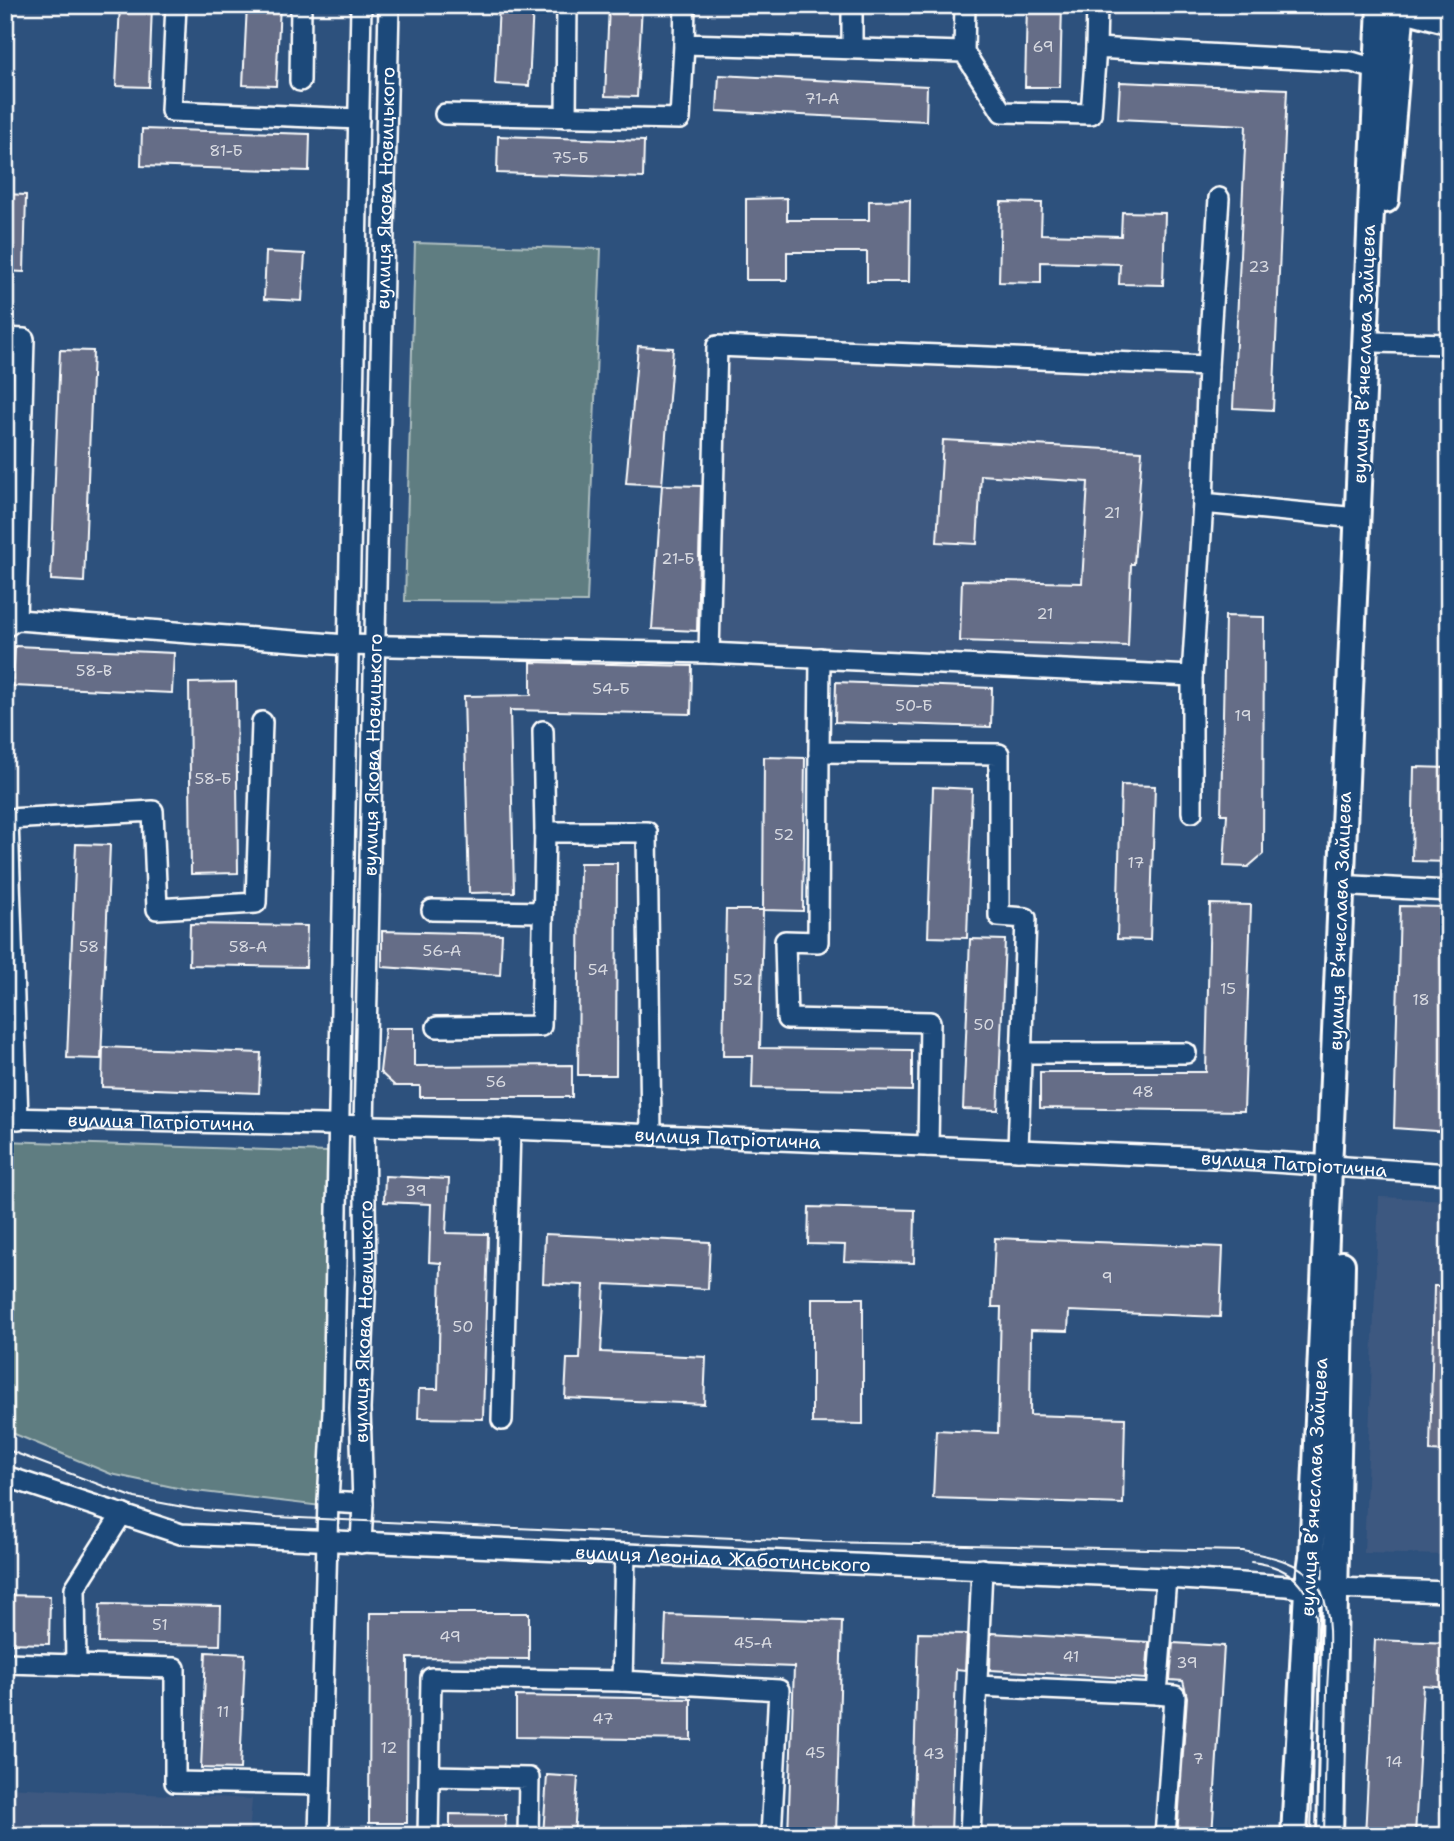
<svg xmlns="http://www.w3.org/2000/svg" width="1454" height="1841" viewBox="0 0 1454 1841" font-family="'Shantell Sans',sans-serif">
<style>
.built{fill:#3e5980}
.green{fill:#5e7d81;stroke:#aebec0;stroke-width:2}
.building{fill:#656d87;stroke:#fff;stroke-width:2}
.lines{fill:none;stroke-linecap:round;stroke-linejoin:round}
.minor-casing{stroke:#fff;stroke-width:24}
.major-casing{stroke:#fff;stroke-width:30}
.minor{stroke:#1f4a7a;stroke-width:19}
.major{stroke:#1f4a7a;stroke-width:24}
.tram{stroke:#fff;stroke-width:2}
.labels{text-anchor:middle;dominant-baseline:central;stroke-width:6;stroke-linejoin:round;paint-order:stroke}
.number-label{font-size:16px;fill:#d8dae1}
.street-label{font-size:19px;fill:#fff;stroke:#1f4a7a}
</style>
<rect width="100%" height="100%" fill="#2d517d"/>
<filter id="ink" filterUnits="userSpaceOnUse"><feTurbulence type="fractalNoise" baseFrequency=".0143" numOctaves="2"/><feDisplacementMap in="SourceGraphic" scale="14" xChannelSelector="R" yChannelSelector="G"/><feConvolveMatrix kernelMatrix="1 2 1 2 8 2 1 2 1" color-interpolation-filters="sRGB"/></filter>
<g filter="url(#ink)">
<!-- built -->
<g class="built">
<path d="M 725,351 L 1201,372 L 1183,664 L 716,644 Z"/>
<path d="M 1379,1197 L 1449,1200 L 1449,1555 L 1364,1553 Z"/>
<path d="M 5,1787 L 252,1799 L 249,1836 L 5,1836 Z"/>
</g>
<!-- green -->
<g class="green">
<path d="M 415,243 L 601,249 L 587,602 L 405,601 Z"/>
<path d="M 5,1141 L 328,1152 L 321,1506 L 187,1490 L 111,1474 L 5,1430 Z"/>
</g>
<!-- building -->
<g class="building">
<path d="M 120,5 L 152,5 L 149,87 L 116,86 Z"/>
<path d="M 247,5 L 280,5 L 276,86 L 243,85 Z"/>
<path d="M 499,5 L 533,5 L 529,86 L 495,84 Z"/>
<path d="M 609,5 L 642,5 L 637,97 L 605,96 Z"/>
<path d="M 1027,5 L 1062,5 L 1060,87 L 1025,87 Z"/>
<path d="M 719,75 L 927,86 L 926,121 L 717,111 Z"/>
<path d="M 1120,82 L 1287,89 L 1273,410 L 1233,408 L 1246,125 L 1118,119 Z"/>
<path d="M 142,129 L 310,134 L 309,171 L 141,166 Z"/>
<path d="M 498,136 L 644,141 L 643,178 L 497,173 Z"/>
<path d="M 5,194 L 26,195 L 24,272 L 5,271 Z"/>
<path d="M 787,198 L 787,220 L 869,220 L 869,201 L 910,200 L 909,282 L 867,282 L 867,252 L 787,252 L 787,280 L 746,280 L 746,199 Z"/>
<path d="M 1001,202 L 1042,203 L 1041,234 L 1121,236 L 1122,212 L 1165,213 L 1163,285 L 1119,284 L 1120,264 L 1041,262 L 1041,283 L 999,282 Z"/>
<path d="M 266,252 L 305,254 L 302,301 L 264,299 Z"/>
<path d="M 638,346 L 673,348 L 662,485 L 626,483 Z"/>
<path d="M 60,350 L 93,351 L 84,582 L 51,580 Z"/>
<path d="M 943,440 L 1142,451 L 1134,564 L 1131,564 L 1128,646 L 960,641 L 962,580 L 1082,583 L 1088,482 L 981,475 L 977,544 L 937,542 Z"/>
<path d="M 662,485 L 701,486 L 697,631 L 652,629 Z"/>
<path d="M 1225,616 L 1264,617 L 1263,854 L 1248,867 L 1224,866 L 1227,814 L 1221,814 Z"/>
<path d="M 15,646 L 174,653 L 172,693 L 13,686 Z"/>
<path d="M 531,662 L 692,666 L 691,714 L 510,710 L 514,892 L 469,893 L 464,696 L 531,695 Z"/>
<path d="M 236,682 L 238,873 L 191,874 L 189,683 Z"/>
<path d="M 836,682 L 992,688 L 991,727 L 835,722 Z"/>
<path d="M 764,757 L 805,758 L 803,911 L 763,910 Z"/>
<path d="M 1414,767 L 1449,768 L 1449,862 L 1412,861 Z"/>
<path d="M 1121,785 L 1155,786 L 1150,940 L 1117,939 Z"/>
<path d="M 933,787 L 972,789 L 967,938 L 928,937 Z"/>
<path d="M 76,844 L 110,845 L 101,1059 L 67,1058 Z"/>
<path d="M 580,863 L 617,863 L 616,1075 L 578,1075 Z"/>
<path d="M 1210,904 L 1251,905 L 1244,1111 L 1040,1108 L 1040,1072 L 1206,1072 Z"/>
<path d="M 1400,906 L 1445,907 L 1449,1132 L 1394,1128 Z"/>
<path d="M 726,910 L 763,910 L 760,1048 L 912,1050 L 912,1091 L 752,1088 L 753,1056 L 723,1056 Z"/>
<path d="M 190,924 L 307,926 L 306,967 L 189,965 Z"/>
<path d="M 382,931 L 502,934 L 500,975 L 382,967 Z"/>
<path d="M 970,939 L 1005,940 L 998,1110 L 963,1109 Z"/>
<path d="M 385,1028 L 414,1028 L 414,1066 L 572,1065 L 572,1097 L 420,1097 L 420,1086 L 395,1086 L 380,1072 Z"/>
<path d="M 103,1047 L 261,1053 L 259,1093 L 102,1087 Z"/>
<path d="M 385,1176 L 449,1179 L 446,1233 L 488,1234 L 483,1419 L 418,1418 L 419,1389 L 438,1389 L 441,1263 L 429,1262 L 431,1204 L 384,1202 Z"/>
<path d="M 809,1207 L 915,1210 L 914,1263 L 844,1261 L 845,1245 L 808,1244 Z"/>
<path d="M 545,1234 L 710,1242 L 708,1289 L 605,1284 L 601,1352 L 706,1357 L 704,1404 L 565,1398 L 567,1359 L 580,1359 L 583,1285 L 543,1283 Z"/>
<path d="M 995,1238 L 1223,1247 L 1220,1317 L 1069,1311 L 1068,1331 L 1031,1330 L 1030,1415 L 1125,1418 L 1123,1504 L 933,1498 L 936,1430 L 998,1433 L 1001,1307 L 992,1307 Z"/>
<path d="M 1434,1286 L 1449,1286 L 1449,1452 L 1430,1451 Z"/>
<path d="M 812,1298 L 863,1298 L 863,1424 L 812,1423 Z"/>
<path d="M 5,1595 L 50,1596 L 49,1644 L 5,1643 Z"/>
<path d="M 100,1604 L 221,1606 L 220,1645 L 99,1643 Z"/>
<path d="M 370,1613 L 529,1613 L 529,1659 L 408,1658 L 407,1823 L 369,1823 Z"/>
<path d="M 666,1615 L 842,1621 L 836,1836 L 788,1836 L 794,1667 L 664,1662 Z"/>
<path d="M 918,1633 L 967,1634 L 965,1670 L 956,1669 L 951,1836 L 912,1836 Z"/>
<path d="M 991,1633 L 1149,1642 L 1146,1679 L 990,1670 Z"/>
<path d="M 1375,1640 L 1449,1643 L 1449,1687 L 1423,1685 L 1415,1836 L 1365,1836 Z"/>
<path d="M 1173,1643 L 1224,1646 L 1212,1836 L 1177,1836 L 1187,1697 L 1183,1681 L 1170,1680 Z"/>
<path d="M 206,1652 L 245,1654 L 240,1769 L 201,1768 Z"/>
<path d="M 516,1696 L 691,1699 L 691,1740 L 516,1737 Z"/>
<path d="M 547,1775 L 578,1777 L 574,1836 L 543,1836 Z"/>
<path d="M 450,1814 L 506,1815 L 505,1836 L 450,1836 Z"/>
</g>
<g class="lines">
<defs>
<g id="minor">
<path d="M 176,5 L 171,111 L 359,119"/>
<path id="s1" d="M 361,5 L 333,1411 L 328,1502 L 363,1504 L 360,1409 L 366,1273 L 364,1126 L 389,5"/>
<path d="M 685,5 L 684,44 L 964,52 L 1002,112 L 1091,114 L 1096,48 L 1352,62 L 1375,69"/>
<path d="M 852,5 L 852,47"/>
<path d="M 1096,48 L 1097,5"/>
<path d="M 964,52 L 965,5"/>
<path d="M 300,81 L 301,5"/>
<path d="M 445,114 L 680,119 L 684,44"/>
<path d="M 566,117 L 567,5"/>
<path d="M 5,338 L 24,339 L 16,620 L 7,626"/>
<path d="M 1375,342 L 1449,344"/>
<path d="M 1208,366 L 1219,198"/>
<path d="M 5,619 L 346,645 L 709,653 L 1192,676 L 1203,503"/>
<path d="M 709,653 L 717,346 L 1208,366 L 1203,503 L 1357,518"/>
<path d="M 820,658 L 819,752 L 999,754 L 999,916 L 1026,918 L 1018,1150"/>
<path d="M 543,731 L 545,832"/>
<path d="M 819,752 L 818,942 L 785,941 L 787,1019 L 930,1022 L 928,1146"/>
<path d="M 1192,812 L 1192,676"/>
<path d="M 1355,886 L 1449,891"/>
<path d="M 432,910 L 543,912"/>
<path d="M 437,1027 L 541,1026 L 545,832 L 647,832 L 651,1135"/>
<path d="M 1021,1053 L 1186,1053"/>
<path id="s2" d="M 5,1118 L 510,1129 L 1214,1158 L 1449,1174"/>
<path d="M 18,1119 L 8,819 L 153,811 L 157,909 L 256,903 L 262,722"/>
<path d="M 502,1420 L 510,1129"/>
<path id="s3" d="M 5,1476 L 181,1534 L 1166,1578 L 1287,1586 L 1307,1590 L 1334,1588 L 1449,1592"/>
<path d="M 361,1543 L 363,1504"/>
<path d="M 625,1554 L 622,1681 L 779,1690 L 771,1836"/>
<path d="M 5,1663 L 76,1665 L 75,1588 L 122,1514"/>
<path d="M 76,1665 L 175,1668 L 175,1782 L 320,1785"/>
<path d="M 977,1686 L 1157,1694"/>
<path d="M 431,1776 L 529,1778 L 528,1836"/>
<path d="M 319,1836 L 328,1502"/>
<path d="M 428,1836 L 431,1678 L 622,1681"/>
<path d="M 970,1836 L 982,1569"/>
<path d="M 1165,1836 L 1175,1696 L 1157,1694 L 1166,1578"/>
</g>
<g id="major">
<path d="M 1389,5 L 1449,21"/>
<path d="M 1386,200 L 1402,5"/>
<path d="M 1294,1836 L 1307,1590 L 1312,1557 L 1380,5"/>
<path d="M 1330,1836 L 1342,1264"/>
</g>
</defs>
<!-- minor casing -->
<use href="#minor" class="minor-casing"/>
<!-- major casing -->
<use href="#major" class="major-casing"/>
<!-- minor -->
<use href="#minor" class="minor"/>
<!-- major -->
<use href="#major" class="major"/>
<!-- tram -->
<g class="tram">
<path d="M 5,1449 L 135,1498 L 194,1509 L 277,1517 L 823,1542 L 1243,1551 C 1270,1556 1307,1562 1321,1591 C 1334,1619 1328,1661 1327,1691 C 1326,1740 1325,1788 1324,1836"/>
<path d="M 1251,1562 C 1289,1566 1304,1581 1316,1616 L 1311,1836"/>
</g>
</g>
</g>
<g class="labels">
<!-- number labels -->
<g class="number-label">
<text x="1043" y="46">69</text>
<text x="822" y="98">71-А</text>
<text x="226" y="150">81-Б</text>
<text x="570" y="157">75-Б</text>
<text x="1259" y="266">23</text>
<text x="1112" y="512">21</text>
<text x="678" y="558">21-Б</text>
<text x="1045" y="613">21</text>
<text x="94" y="670">58-В</text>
<text x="611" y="688">54-Б</text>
<text x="914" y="705">50-Б</text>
<text x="1243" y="715">19</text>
<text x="213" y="778">58-Б</text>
<text x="784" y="834">52</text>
<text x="1136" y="862">17</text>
<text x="89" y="946">58</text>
<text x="248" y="946">58-А</text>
<text x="442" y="950">56-А</text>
<text x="598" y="969">54</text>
<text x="743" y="979">52</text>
<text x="1228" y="988">15</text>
<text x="1421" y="999">18</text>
<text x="984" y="1024">50</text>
<text x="496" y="1081">56</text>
<text x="1143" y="1091">48</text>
<text x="416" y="1190">39</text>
<text x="1107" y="1277">9</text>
<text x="463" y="1326">50</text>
<text x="160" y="1624">51</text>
<text x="450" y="1636">49</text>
<text x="753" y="1642">45-А</text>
<text x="1071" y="1656">41</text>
<text x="1187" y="1662">39</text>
<text x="223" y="1711">11</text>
<text x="603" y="1718">47</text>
<text x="389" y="1747">12</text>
<text x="815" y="1752">45</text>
<text x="934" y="1753">43</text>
<text x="1198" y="1758">7</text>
<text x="1394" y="1761">14</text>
</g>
<!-- street labels -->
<g class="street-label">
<text stroke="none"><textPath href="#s1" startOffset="2849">вулиця Якова Новицького</textPath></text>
<text transform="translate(1364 354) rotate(-88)">вулиця Вʼячеслава Зайцева</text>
<text stroke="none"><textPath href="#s1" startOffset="2282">вулиця Якова Новицького</textPath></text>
<text transform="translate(1340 921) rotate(-88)">вулиця Вʼячеслава Зайцева</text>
<text stroke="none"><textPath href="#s2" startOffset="156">вулиця Патріотична</textPath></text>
<text stroke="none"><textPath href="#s2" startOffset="723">вулиця Патріотична</textPath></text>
<text stroke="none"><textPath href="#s2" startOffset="1290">вулиця Патріотична</textPath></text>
<text stroke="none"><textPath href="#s1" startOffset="1715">вулиця Якова Новицького</textPath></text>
<text transform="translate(1314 1487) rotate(-87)">вулиця Вʼячеслава Зайцева</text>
<text stroke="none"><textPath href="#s3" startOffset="728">вулиця Леоніда Жаботинського</textPath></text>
</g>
</g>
<!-- margin -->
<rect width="1454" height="1841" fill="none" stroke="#1f4a7a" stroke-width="28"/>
<rect x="14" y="14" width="1426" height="1813" fill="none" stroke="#fff" stroke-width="2.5" filter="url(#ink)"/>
</svg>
